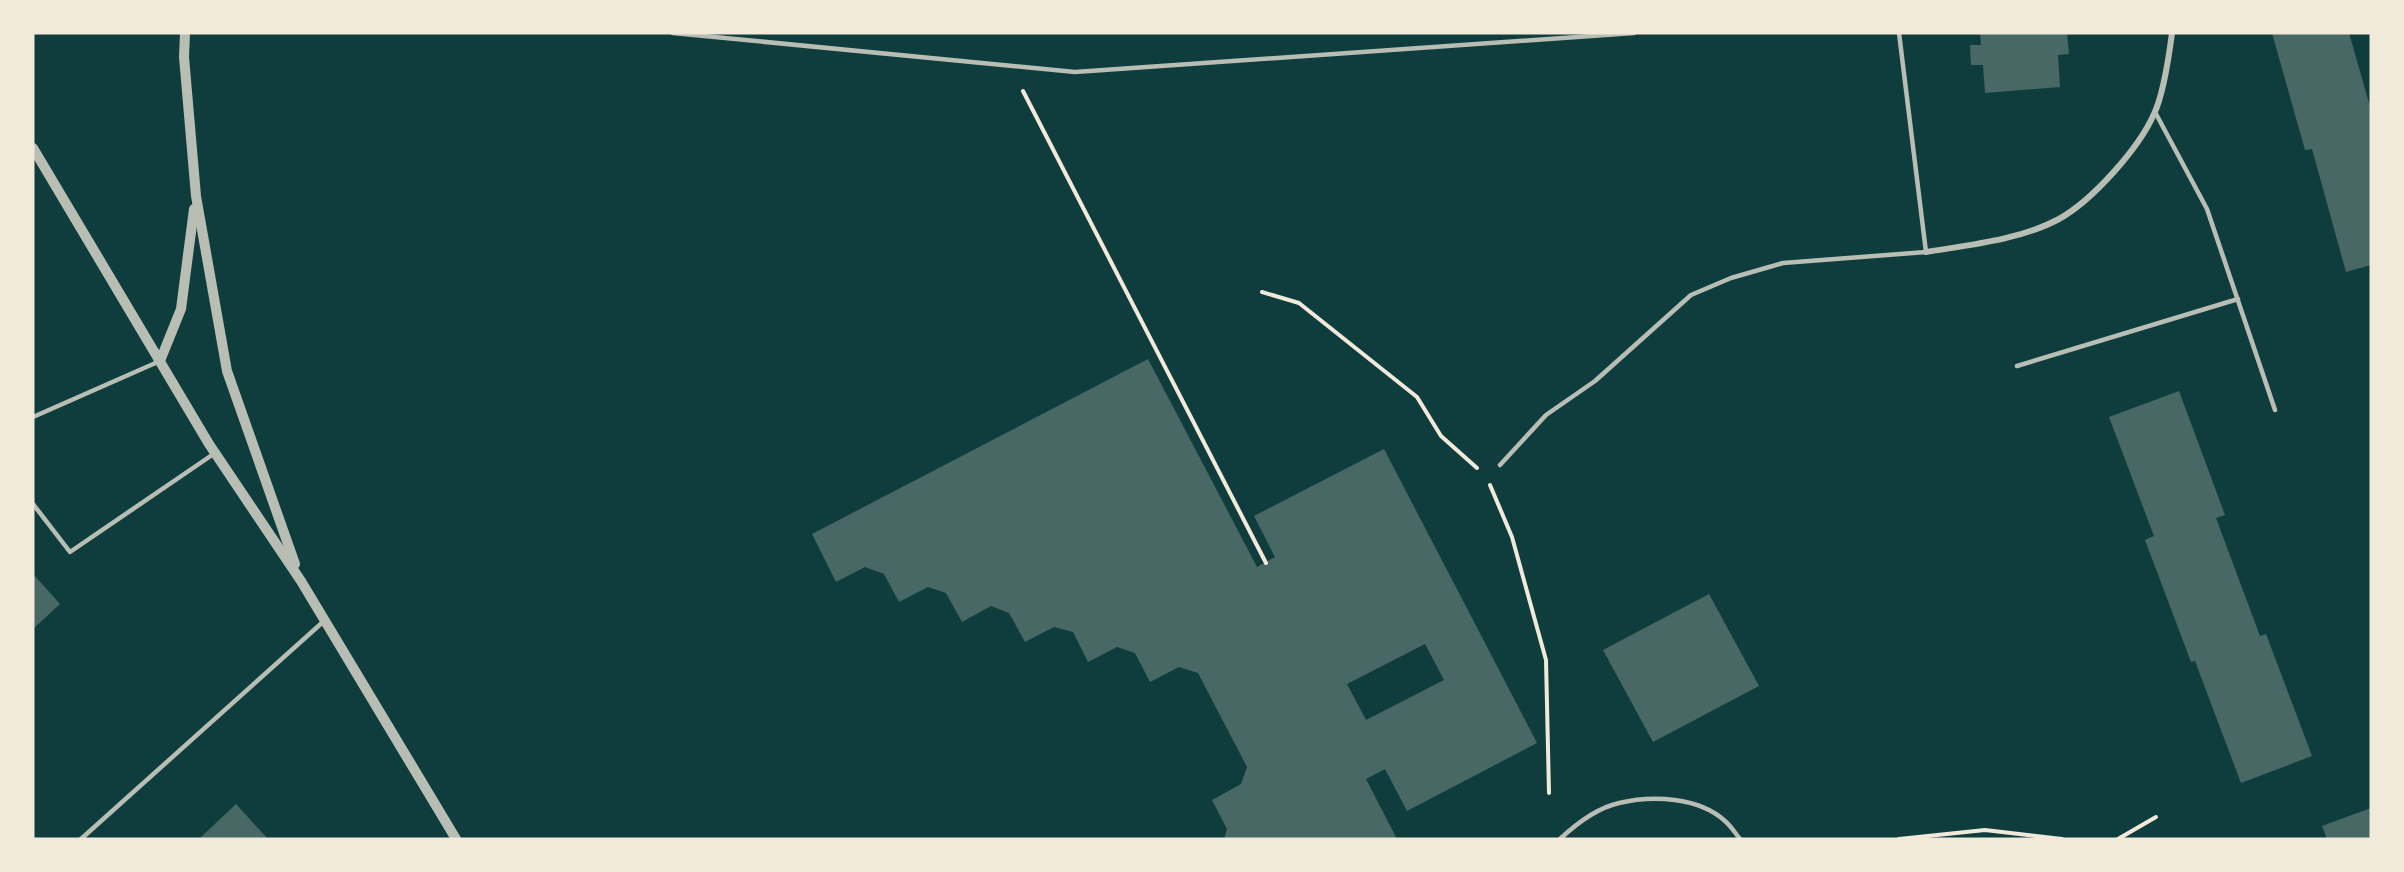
<svg xmlns="http://www.w3.org/2000/svg" width="2404" height="872" viewBox="0 0 2404 872" font-family="'Golos Text',sans-serif">
<style>
.building{fill:#486865;fill-rule:evenodd}
.lines{fill:none;stroke-linecap:round;stroke-linejoin:round}
.path{stroke:#f1e9da;stroke-width:4}
.service{stroke:#b8beb3;stroke-width:4.5}
.minor{stroke:#b8beb3;stroke-width:6}
.tertiary{stroke:#b8beb3;stroke-width:10}
</style>
<rect width="100%" height="100%" fill="#0f3d3e"/>
<!-- building -->
<g class="building">
<path d="M 1980,33 L 2067,33 L 2069,54 L 2058,55 L 2060,87 L 1985,93 L 1983,65 L 1971,65 L 1970,45 L 1981,45 Z"/>
<path d="M 2272,33 L 2349,33 L 2371,110 L 2371,265 L 2346,272 L 2312,149 L 2305,150 Z"/>
<path d="M 1148,359 L 1257,567 L 1275,557 L 1254,516 L 1384,449 L 1537,743 L 1407,811 L 1385,769 L 1366,779 L 1397,839 L 1224,839 L 1227,829 L 1212,800 L 1241,784 L 1247,767 L 1198,673 L 1179,667 L 1150,682 L 1135,653 L 1117,647 L 1088,662 L 1073,632 L 1054,627 L 1025,642 L 1009,613 L 991,606 L 962,622 L 946,593 L 928,587 L 899,602 L 884,574 L 865,567 L 836,582 L 812,534 ZM 1425,644 L 1444,680 L 1366,720 L 1347,684 Z"/>
<path d="M 2179,391 L 2225,515 L 2216,518 L 2260,636 L 2266,634 L 2312,756 L 2241,783 L 2195,661 L 2191,662 L 2145,540 L 2154,536 L 2109,417 Z"/>
<path d="M 33,574 L 60,604 L 33,629 Z"/>
<path d="M 1709,594 L 1759,686 L 1653,742 L 1603,650 Z"/>
<path d="M 236,804 L 268,839 L 199,839 Z"/>
<path d="M 2371,808 L 2371,839 L 2327,839 L 2322,826 Z"/>
</g>
<g class="lines">
<!-- path -->
<g class="path">
<path d="M 1023,91 L 1266,563"/>
<path d="M 1262,292 L 1299,303 L 1417,397 L 1441,436 L 1477,468"/>
<path d="M 1490,485 L 1512,537 L 1546,660 L 1549,793"/>
<path d="M 1899,839 L 1985,830 L 2062,839"/>
<path d="M 2118,839 L 2156,817"/>
</g>
<!-- service -->
<g class="service">
<path d="M 673,33 L 1075,72 L 1634,33"/>
<path d="M 2155,112 L 2207,209 L 2275,410"/>
<path d="M 2017,366 L 2238,299"/>
<path d="M 33,417 L 160,361"/>
<path d="M 1500,465 L 1546,415 L 1595,381 L 1691,295 L 1731,278 L 1783,263 L 1926,252 L 1899,33"/>
<path d="M 33,504 L 70,552 L 215,453"/>
<path d="M 81,839 L 324,621"/>
<path d="M 1560,839 C 1576,824 1597,808 1619,803 C 1652,795 1699,797 1725,821 C 1731,826 1735,833 1740,839"/>
</g>
<!-- minor -->
<path class="minor" d="M 1926,252 C 1969,245 2020,240 2059,219 C 2093,200 2139,148 2154,114 C 2164,93 2169,56 2172,33"/>
<!-- tertiary -->
<g class="tertiary">
<path d="M 185,33 L 184,57 L 196,196 L 227,371 L 295,564"/>
<path d="M 33,148 L 209,444 L 301,581 L 456,839"/>
<path d="M 160,361 L 181,309 L 194,209"/>
</g>
</g>
<!-- border -->
<rect width="2404" height="872" fill="none" stroke="#f1e9da" stroke-width="69"/>
</svg>
